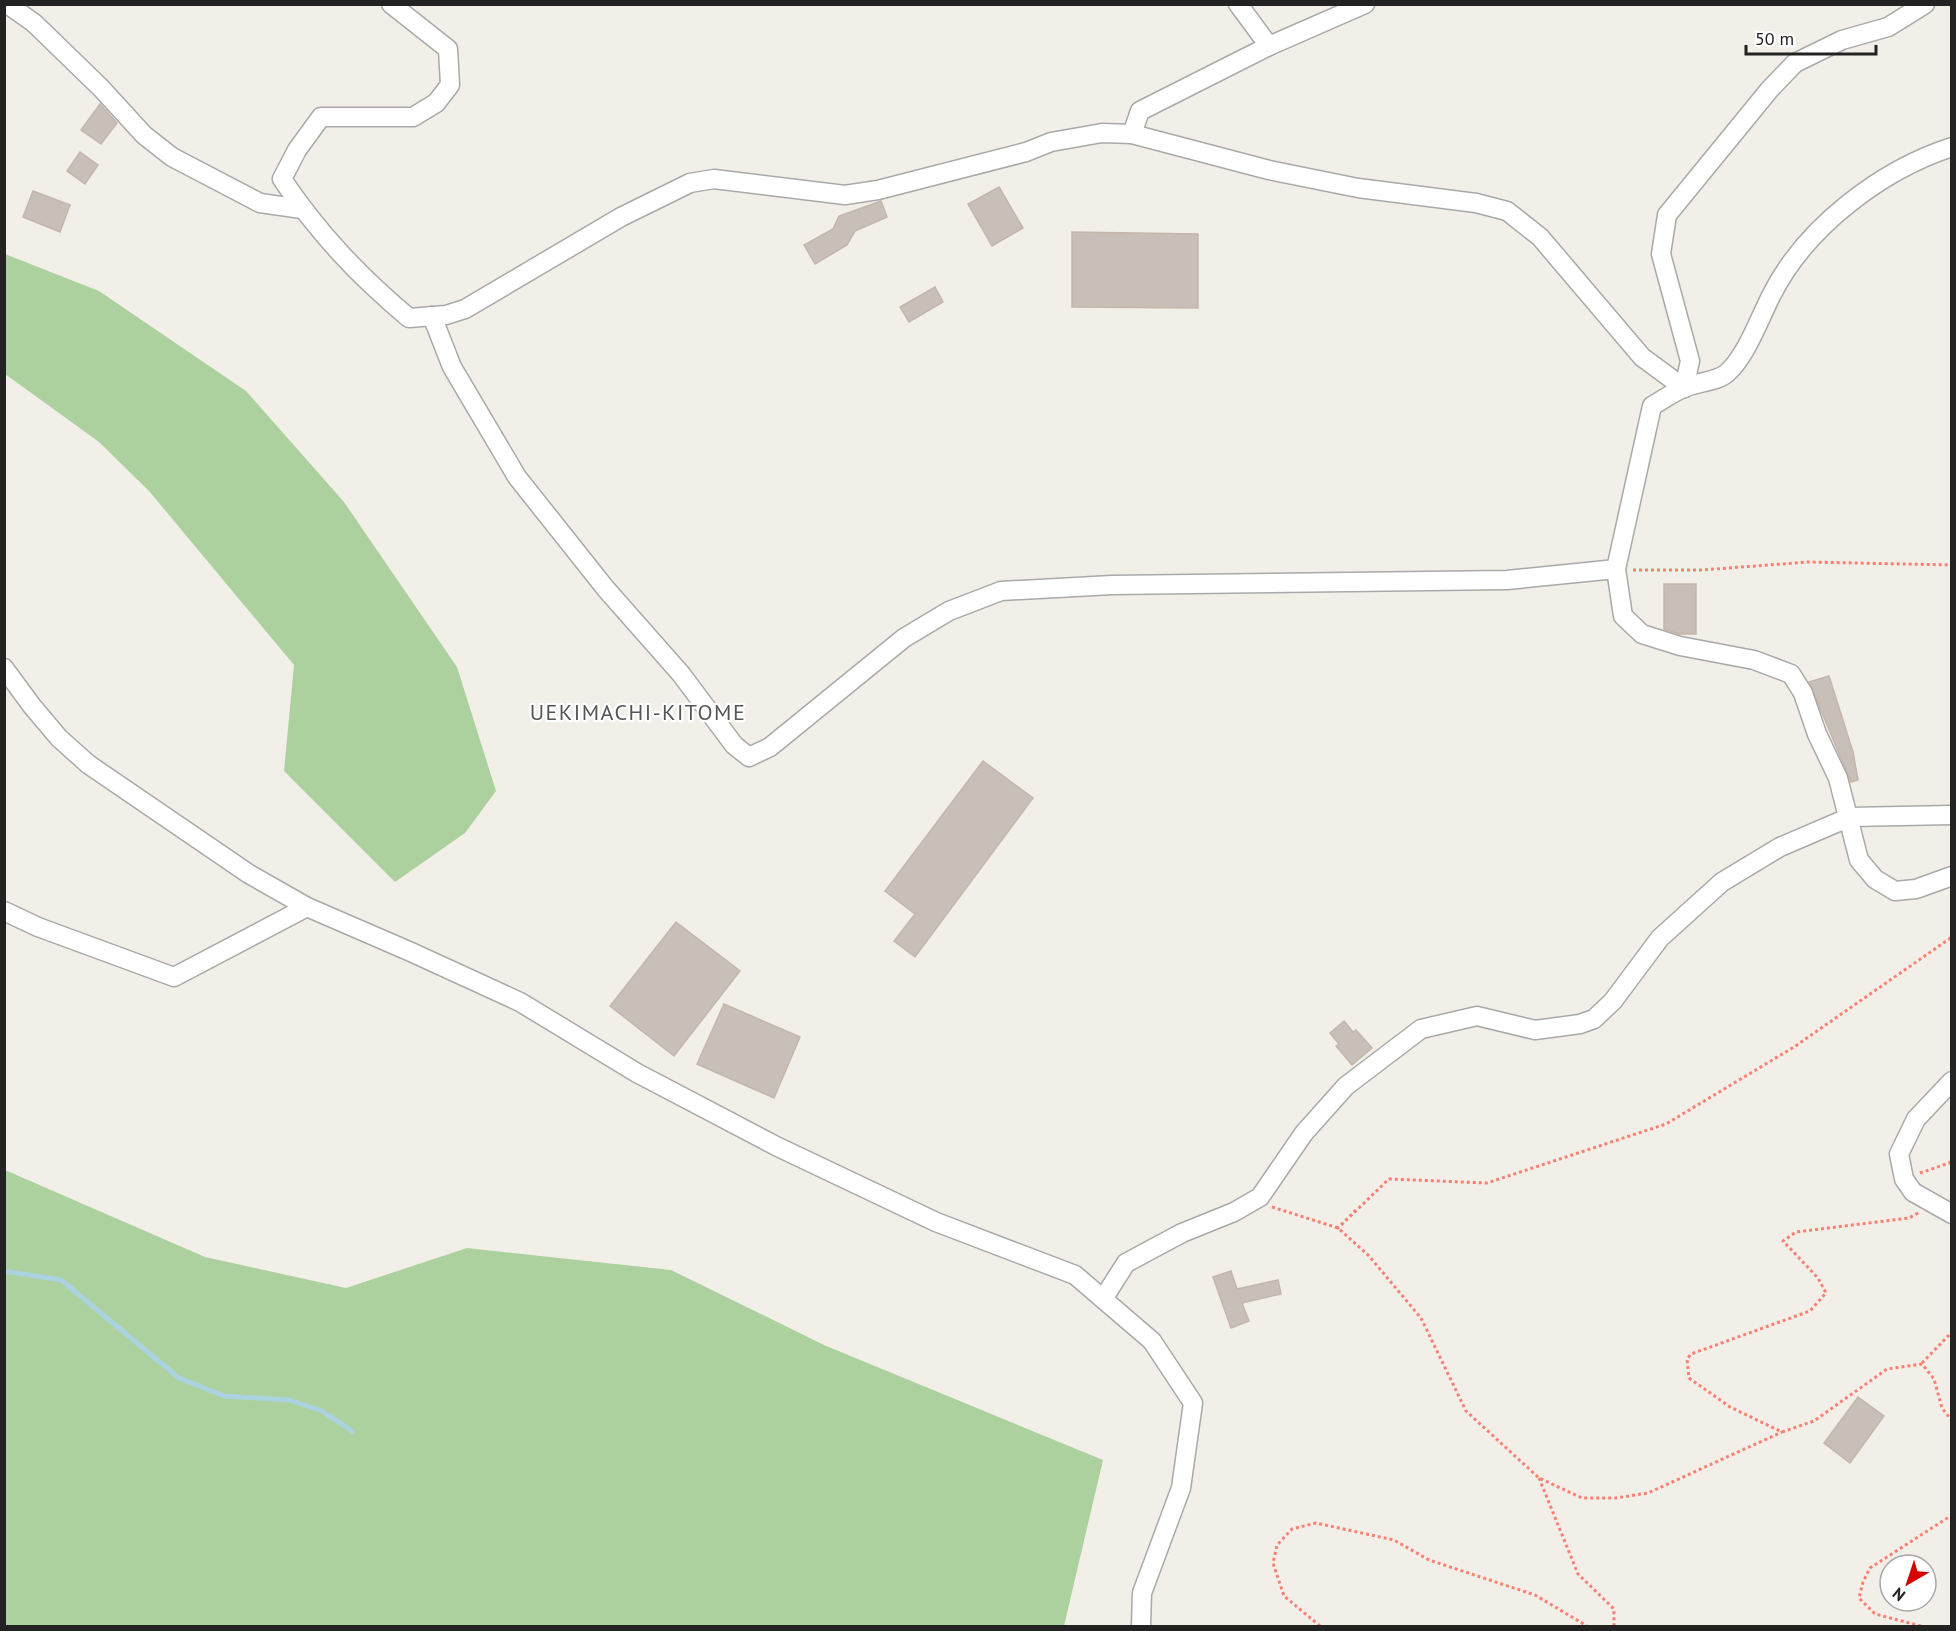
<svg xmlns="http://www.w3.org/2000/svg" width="1956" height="1631" viewBox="0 0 1956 1631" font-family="'PT Sans',sans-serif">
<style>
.forest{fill:#add19e}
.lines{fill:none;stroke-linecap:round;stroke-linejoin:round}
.stream{stroke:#aad3df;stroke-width:5}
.building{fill:#c7bfb8;stroke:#c4b6ab;stroke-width:1.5}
.minor-casing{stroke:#a9a9a9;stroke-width:21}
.path{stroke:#fa8072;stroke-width:3;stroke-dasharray:3 3;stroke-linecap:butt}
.minor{stroke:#fff;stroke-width:18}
.labels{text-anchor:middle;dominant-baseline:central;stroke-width:4.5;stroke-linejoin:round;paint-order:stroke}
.quarter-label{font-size:22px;letter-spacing:1.5px;fill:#555;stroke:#fff}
</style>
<rect width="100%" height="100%" fill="#f2efe9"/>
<!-- forest -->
<g class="forest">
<path d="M 5,254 L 99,291 L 246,391 L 344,502 L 457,667 L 496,791 L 465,833 L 395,882 L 284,771 L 294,665 L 149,491 L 99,442 L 5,374 Z"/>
<path d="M 5,1170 L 205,1257 L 346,1288 L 467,1248 L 671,1270 L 824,1345 L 1103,1460 L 1064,1626 L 5,1626 Z"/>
</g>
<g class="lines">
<!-- stream -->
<path class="stream" d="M 4,1271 L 61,1280 L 179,1378 L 224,1396 L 289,1400 L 322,1411 L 352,1431"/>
</g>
<!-- building -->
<g class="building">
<path d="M 100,104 L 117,123 L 101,144 L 81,130 Z"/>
<path d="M 80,152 L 98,165 L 85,184 L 67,171 Z"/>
<path d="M 999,187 L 1023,228 L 992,246 L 968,204 Z"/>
<path d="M 33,191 L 70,205 L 60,232 L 23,217 Z"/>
<path d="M 881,201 L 887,217 L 855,231 L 847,245 L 815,264 L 804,245 L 833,229 L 839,216 Z"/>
<path d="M 1072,232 L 1198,234 L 1198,308 L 1072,307 Z"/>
<path d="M 935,287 L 943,302 L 909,322 L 900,307 Z"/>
<path d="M 1664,584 L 1696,584 L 1696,634 L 1679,634 L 1664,629 Z"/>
<path d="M 1829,676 L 1853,752 L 1858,780 L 1851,782 L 1809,682 Z"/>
<path d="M 983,761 L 1033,798 L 915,957 L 894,941 L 915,914 L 885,891 Z"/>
<path d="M 676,922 L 740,971 L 674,1056 L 610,1006 Z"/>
<path d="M 724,1004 L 800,1037 L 774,1098 L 697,1064 Z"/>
<path d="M 1344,1021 L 1353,1032 L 1356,1030 L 1372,1048 L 1352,1065 L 1336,1046 L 1339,1044 L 1330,1033 Z"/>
<path d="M 1231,1271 L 1237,1289 L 1278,1280 L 1281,1294 L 1242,1303 L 1249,1321 L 1231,1328 L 1213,1277 Z"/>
<path d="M 1858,1397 L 1884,1416 L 1850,1463 L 1824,1443 Z"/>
</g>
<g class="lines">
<defs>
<g id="minor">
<path d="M 7,4 L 34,23 L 101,88 L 144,135 L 172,157 L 260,203 L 302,209"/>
<path d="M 391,4 L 448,49 L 450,85 L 436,103 L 413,117 L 321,117 L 297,150 L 282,179 C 319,234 359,276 409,318 L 446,315 L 465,309 L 621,217 L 690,183 L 714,179 L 845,195 L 878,190 L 1026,152 L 1051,142 L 1102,133 L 1132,134 L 1269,170 L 1358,188 L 1476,203 L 1507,211 L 1540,237 L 1642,357 L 1684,388"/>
<path d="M 1238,4 L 1269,46"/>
<path d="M 1132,134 L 1140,111 L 1269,46 L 1365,4"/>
<path d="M 1952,147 C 1881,170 1806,227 1772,294 C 1760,317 1747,355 1727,373 C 1717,382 1696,382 1684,388 C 1673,392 1663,400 1652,406 L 1616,569 L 1623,616 L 1642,634 L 1680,646 L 1754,660 L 1791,674 L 1803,693 L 1817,734 L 1838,778 L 1859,860 L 1875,879 L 1895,891 L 1916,889 L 1952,876"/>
<path d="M 432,316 L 452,367 L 517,477 L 606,589 L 681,674 L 734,745 L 749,757 L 770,747 L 904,638 L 949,611 L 1001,591 L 1112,585 L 1507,580 L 1616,569"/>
<path d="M 1684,388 L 1690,361 L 1661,254 L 1667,215 L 1770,89 L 1795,63 L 1842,40 L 1888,27 L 1925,4"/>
<path d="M 4,668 L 32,706 L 59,738 L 88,764 L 249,874 L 307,907 L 411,952 L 520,1002 L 637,1073 L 776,1146 L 936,1222 L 1075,1275 L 1152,1341 L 1193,1403 L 1181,1488 L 1142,1593 L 1141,1626"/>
<path d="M 4,911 L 38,927 L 174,977 L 307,907"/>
<path d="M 1952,1081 L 1916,1119 L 1899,1154 L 1904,1179 L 1913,1192 L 1952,1214"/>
<path d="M 1103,1299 L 1126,1263 L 1182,1233 L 1234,1212 L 1260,1197 L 1304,1133 L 1346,1086 L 1421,1029 L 1477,1016 L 1535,1030 L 1580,1024 L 1594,1019 L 1613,1001 L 1660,938 L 1722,882 L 1780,847 L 1850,817 L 1952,815"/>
</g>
</defs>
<!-- minor casing -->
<use href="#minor" class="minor-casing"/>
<!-- path -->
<g class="path">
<path d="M 1633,570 L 1702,570 L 1808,562 L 1952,565"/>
<path d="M 1920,1173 L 1952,1162"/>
<path d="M 1272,1207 L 1338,1228 L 1369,1256 L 1421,1318 L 1466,1411 L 1539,1478 L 1582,1498 L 1616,1498 L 1648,1493 L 1782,1432"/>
<path d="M 1356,1210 L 1338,1228 L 1389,1179 L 1487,1183 L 1666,1124 L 1794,1047 L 1952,937"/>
<path d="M 1918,1213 L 1909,1218 L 1796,1232 L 1783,1241 L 1818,1278 L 1826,1293 L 1810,1311 L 1691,1354 L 1687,1359 L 1689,1378 L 1730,1407 L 1782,1432 L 1814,1421 L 1887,1369 L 1922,1364 L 1934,1379 L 1942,1408 L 1952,1421"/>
<path d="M 1922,1363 L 1952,1332"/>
<path d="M 1539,1478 L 1578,1574 L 1614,1609 L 1614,1626"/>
<path d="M 1320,1626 L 1284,1596 L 1273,1563 L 1277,1545 L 1292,1529 L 1316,1523 L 1394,1540 L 1429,1560 L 1535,1595 L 1587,1626"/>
<path d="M 1921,1626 L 1875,1614 L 1859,1598 L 1863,1582 L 1870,1568 L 1952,1515"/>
</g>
<!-- minor -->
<use href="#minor" class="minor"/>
</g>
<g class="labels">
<!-- quarter labels -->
<g class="quarter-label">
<text x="638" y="712">UEKIMACHI-KITOME</text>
</g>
</g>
<!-- border -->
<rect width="1956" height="1631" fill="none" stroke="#222222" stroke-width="12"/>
<!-- north arrow -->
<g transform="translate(1908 1583) rotate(219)"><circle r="28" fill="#ffffff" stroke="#a7a7a7" stroke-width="1.5"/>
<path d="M0-4.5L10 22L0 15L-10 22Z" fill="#d40000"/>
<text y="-9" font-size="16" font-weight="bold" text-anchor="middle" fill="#222222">N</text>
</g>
<!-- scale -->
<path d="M1746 45v9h130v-9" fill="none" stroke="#222222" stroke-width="3"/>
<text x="1755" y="45" font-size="18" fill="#222222" stroke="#ffffff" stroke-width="4.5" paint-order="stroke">50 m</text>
</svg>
